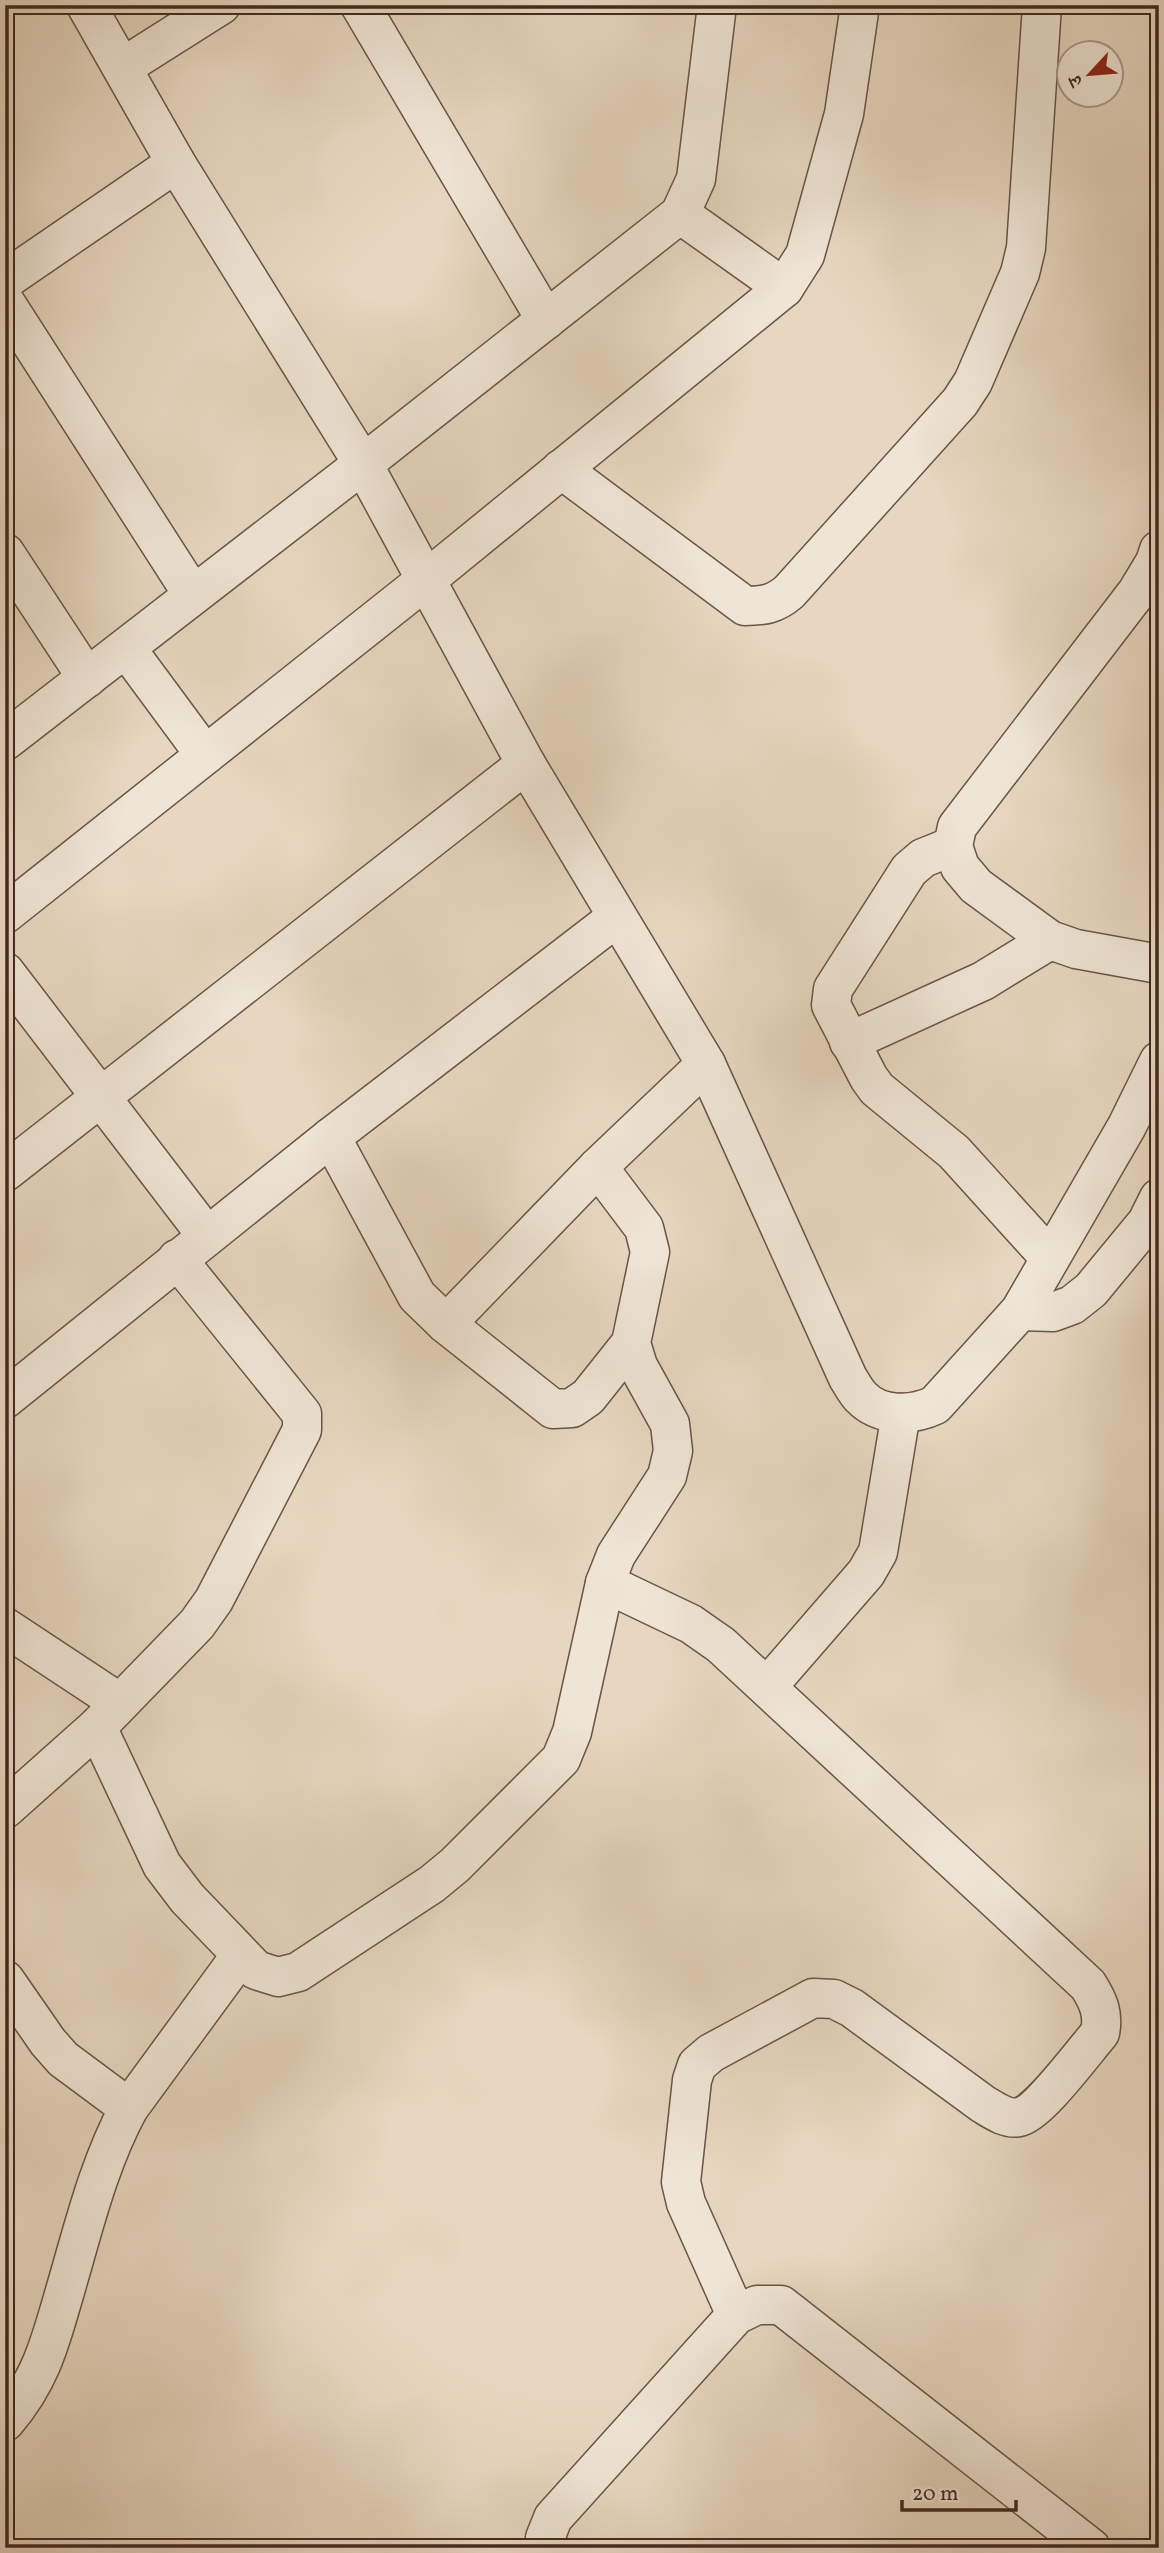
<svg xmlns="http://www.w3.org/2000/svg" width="1164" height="2553" viewBox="0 0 1164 2553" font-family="Vollkorn,'Noto Serif Devanagari',serif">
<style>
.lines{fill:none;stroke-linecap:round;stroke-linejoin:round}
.minor-casing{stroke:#6b5448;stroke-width:41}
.minor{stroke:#efe5d6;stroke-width:38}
</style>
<rect width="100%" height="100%" fill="#e7d7c0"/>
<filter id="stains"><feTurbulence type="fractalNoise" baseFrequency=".00286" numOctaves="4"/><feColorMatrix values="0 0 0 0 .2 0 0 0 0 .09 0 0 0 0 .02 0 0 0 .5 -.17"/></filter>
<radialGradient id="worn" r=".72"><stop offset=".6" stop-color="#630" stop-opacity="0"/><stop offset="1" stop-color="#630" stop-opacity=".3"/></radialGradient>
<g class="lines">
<defs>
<g id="minor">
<path d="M 86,5 L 176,163 L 363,464 L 526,764 L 706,1064 L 848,1378 C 852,1384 856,1392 861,1397 C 880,1417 912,1416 935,1405 L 1020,1311 L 1127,1126 L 1159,1061"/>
<path d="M 360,5 L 546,320"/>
<path d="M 123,67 L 221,5"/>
<path d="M 680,214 L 784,288"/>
<path d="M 5,280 L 176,163"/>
<path d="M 5,302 L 193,595"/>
<path d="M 561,469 L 745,606 C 764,606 775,604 789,592 L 960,402 L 973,382 L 1020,273 L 1026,248 L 1042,5"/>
<path d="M 1159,550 L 1155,562 L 1137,592 L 957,827 L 953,846 L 960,867 L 976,886 L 1050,940 L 1076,949 L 1159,964"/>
<path d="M 5,553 L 87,678"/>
<path d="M 126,648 L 205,755"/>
<path d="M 5,741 L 363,464 L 680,214 L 696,179 L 717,5"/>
<path d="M 953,846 L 923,858 L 909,870 L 833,989 L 831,1005 L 869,1078 L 877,1089 L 954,1152 L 1050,1258"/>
<path d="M 5,914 L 427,579 L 784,288 L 805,255 L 844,114 L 860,5"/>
<path d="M 5,972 L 207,1236"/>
<path d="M 849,1042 L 983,981 L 1050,940"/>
<path d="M 331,1137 L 417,1296 L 446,1324 L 553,1409 L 572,1408 L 588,1397 L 631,1343"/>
<path d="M 5,1172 L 526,764"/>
<path d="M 1020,1311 L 1053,1312 L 1072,1305 L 1091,1290 L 1147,1222 L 1159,1198"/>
<path d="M 446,1324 L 598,1167 L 706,1064"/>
<path d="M 5,1399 L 331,1137 L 617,917"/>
<path d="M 605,1583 L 691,1624 L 721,1645 L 1088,1985 C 1098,2001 1104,2013 1100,2033 C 1085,2050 1038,2114 1019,2117 C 1007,2120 993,2110 983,2104 L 852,2008 L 834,1999 L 813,1998 L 711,2053 L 697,2065 L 692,2080 L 681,2182 L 686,2203 L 736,2315"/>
<path d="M 5,1627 L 120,1703"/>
<path d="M 767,1687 L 866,1573 L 878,1552 L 901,1413"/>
<path d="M 97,1727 L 162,1865 L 187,1898 L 256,1970 L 278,1977 L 298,1972 L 432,1884 L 455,1865 L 561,1759 L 572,1732 L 605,1583 L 616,1555 L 667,1476 L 673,1451 L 670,1424 L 638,1366 L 631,1343 L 650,1252 L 644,1228 L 598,1167"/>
<path d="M 5,1809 L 97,1727 L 197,1624 L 214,1600 L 302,1430 L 302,1414 L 177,1259"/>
<path d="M 5,1980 L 48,2042 L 63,2059 L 129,2108"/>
<path d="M 5,2422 C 41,2380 50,2343 65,2291 C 83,2230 98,2165 129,2108 L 241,1955"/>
<path d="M 550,2548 L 545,2538 L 553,2518 L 736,2315 L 757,2305 L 781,2305 L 1091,2548"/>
</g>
</defs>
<!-- minor casing -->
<use href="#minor" class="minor-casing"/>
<!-- minor -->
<use href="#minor" class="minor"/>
</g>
<!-- margin -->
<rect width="1164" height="2553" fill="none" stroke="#e7d7c0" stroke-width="28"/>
<rect x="7" y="7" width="1150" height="2539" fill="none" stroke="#422920" stroke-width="3.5"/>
<rect x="14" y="14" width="1136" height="2525" fill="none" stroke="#422920" stroke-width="2"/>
<!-- north arrow -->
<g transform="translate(1090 74) rotate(244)"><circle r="33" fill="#efe5d6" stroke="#aa9a8d" stroke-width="2"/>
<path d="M0-5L12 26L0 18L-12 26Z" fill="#8f2418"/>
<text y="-10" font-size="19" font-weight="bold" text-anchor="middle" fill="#422920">उ</text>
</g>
<!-- scale -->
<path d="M902 2500v10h114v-10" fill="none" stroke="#422920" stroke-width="3.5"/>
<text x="912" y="2500" font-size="21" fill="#422920" stroke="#efe5d6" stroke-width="5" paint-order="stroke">20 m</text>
<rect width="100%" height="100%" filter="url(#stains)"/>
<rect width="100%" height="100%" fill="url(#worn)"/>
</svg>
